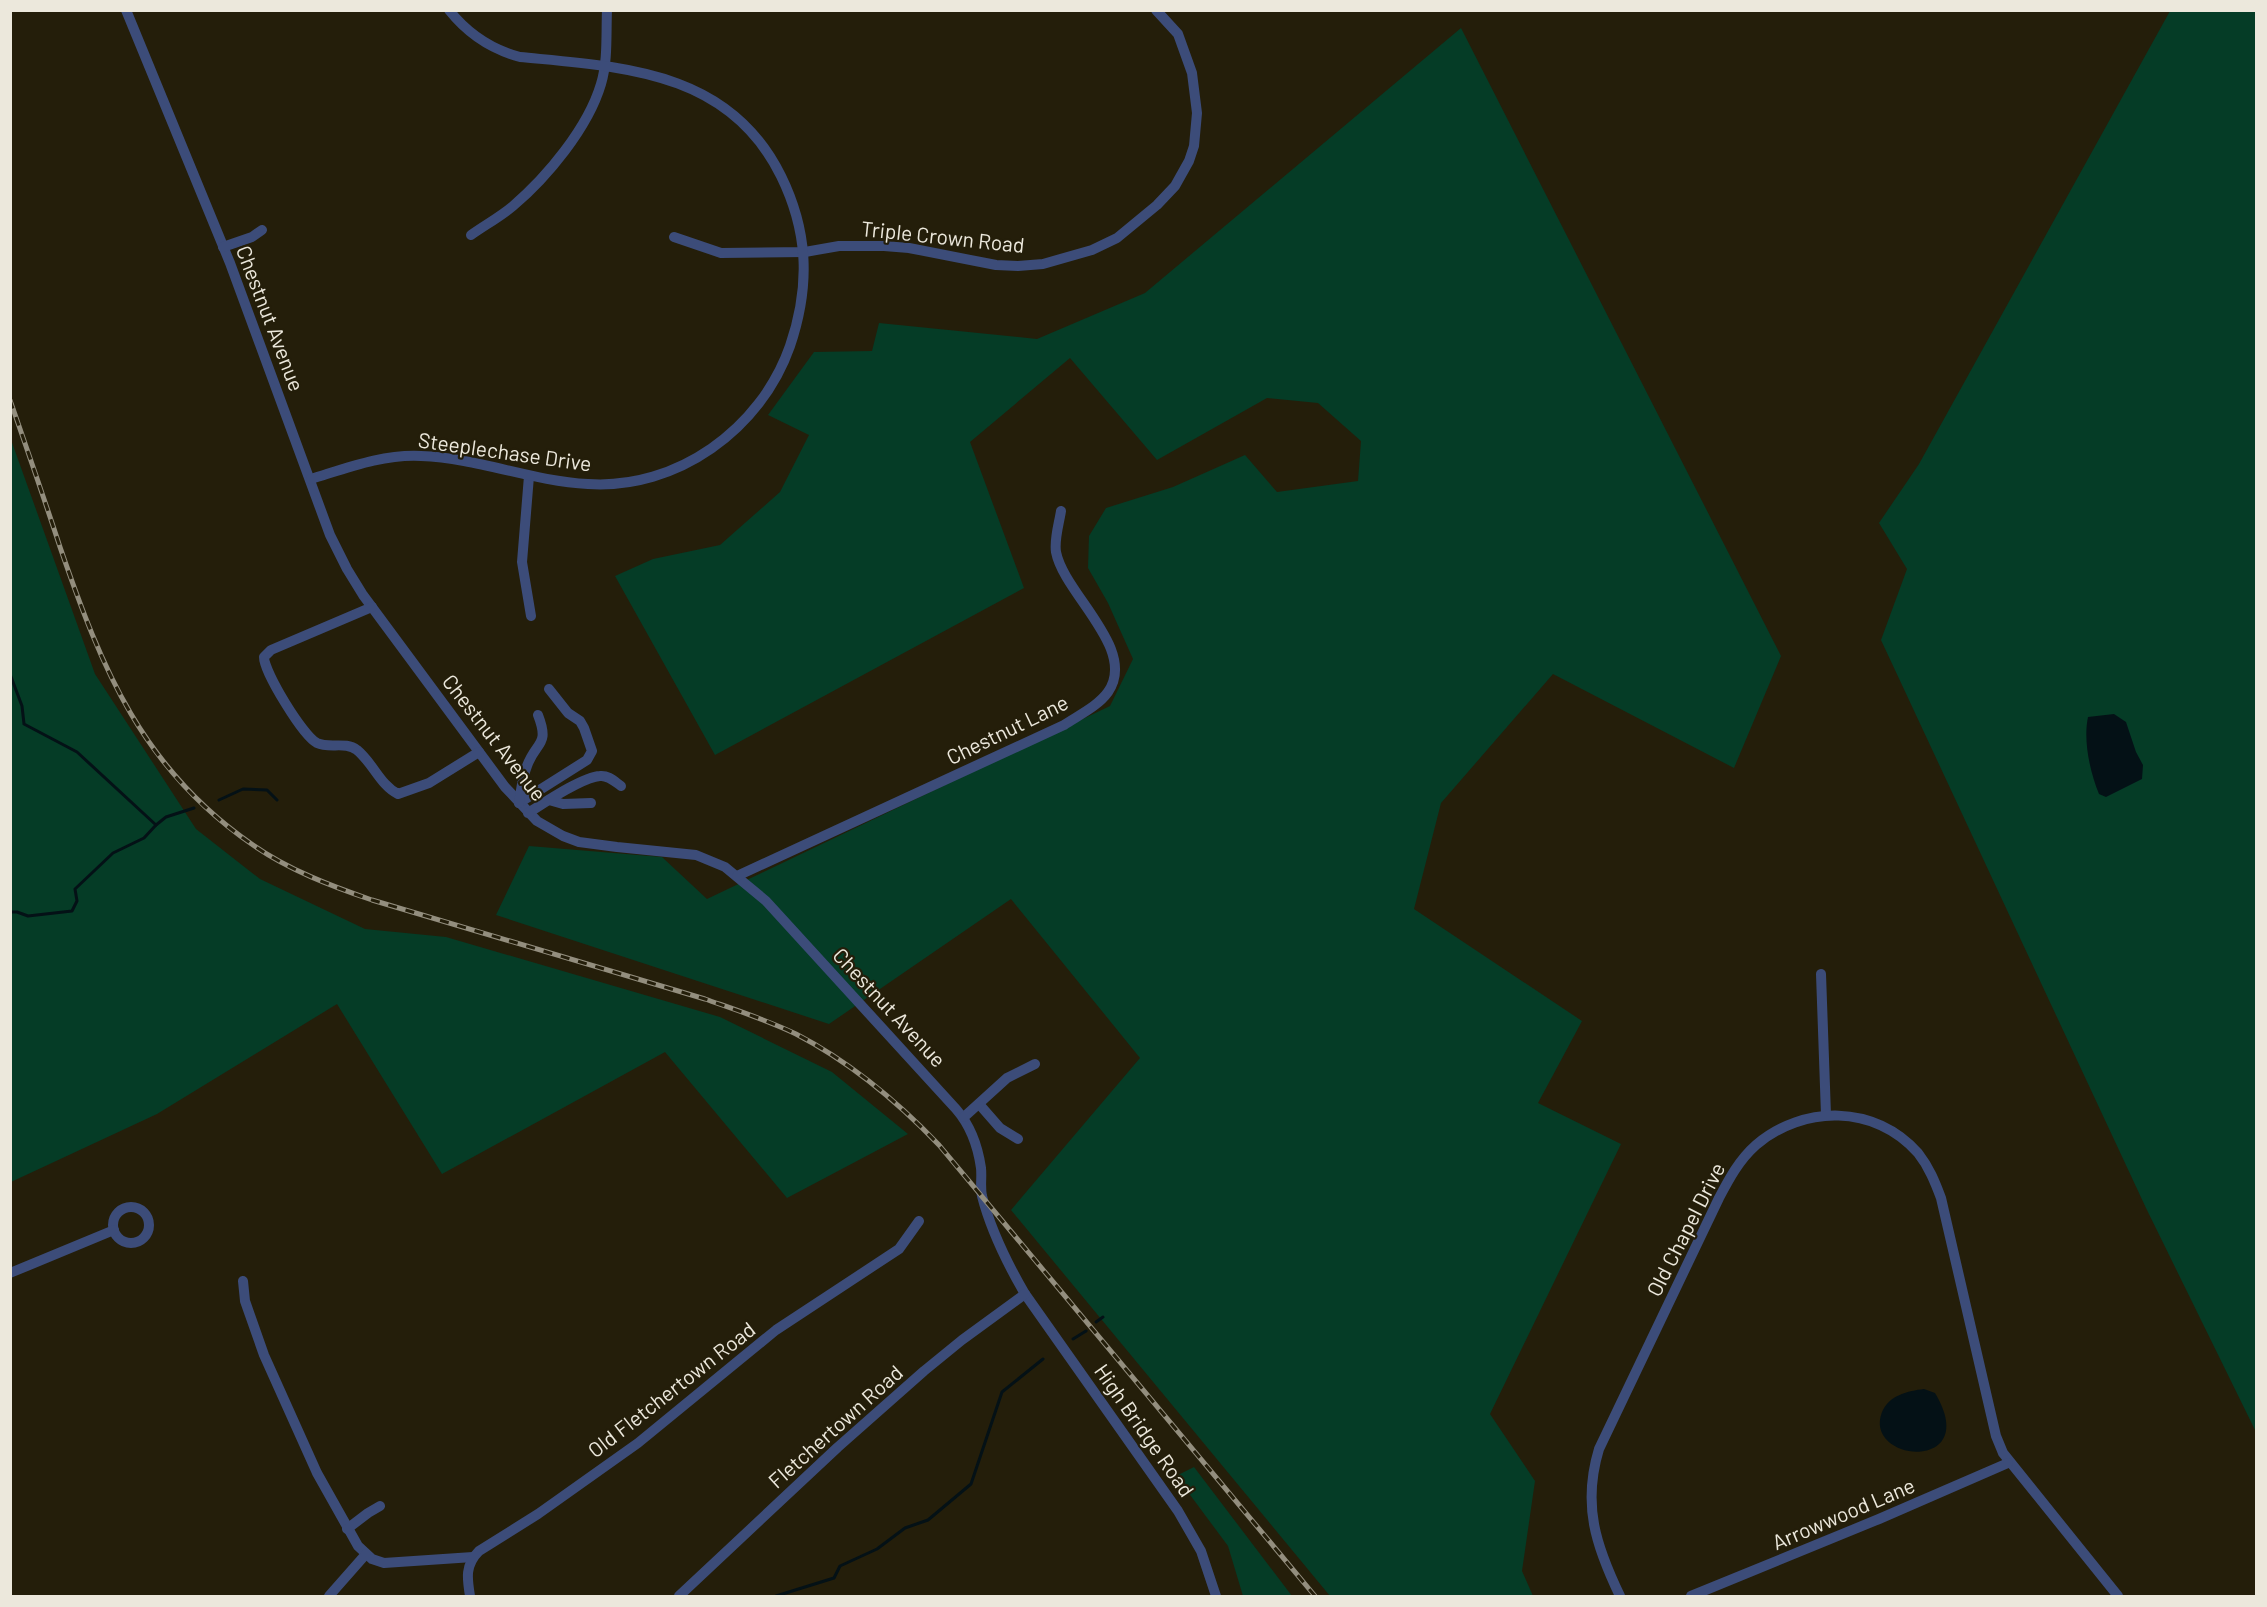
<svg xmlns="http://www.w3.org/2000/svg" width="2267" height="1607" viewBox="0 0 2267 1607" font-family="Barlow,sans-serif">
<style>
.green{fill:#053c26}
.water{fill:#041116}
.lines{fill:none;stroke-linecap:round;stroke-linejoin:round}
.stream{stroke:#041116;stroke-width:3}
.minor{stroke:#3c4c79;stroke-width:10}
.rail-casing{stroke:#938e7e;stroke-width:5}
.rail{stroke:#241e0a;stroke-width:3;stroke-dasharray:9;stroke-linecap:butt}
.labels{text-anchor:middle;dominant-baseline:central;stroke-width:4.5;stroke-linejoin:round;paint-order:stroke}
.street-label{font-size:21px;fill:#ece8dc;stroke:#241e0a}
</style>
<rect width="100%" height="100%" fill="#241e0a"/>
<!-- green -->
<g class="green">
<path d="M 2170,11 L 2256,11 L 2256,1432 L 2146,1208 L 1881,640 L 1907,569 L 1879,523 L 1919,464 Z"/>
<path d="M 1461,28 L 1781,656 L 1734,768 L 1553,674 L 1441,803 L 1414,909 L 1582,1021 L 1538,1103 L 1621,1144 L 1490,1414 L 1535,1481 L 1522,1571 L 1533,1596 L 1330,1596 L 1011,1210 L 1140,1058 L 1011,899 L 829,1024 L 496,915 L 529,846 L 662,857 L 707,899 L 1110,706 L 1133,659 L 1108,603 L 1088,568 L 1089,536 L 1106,508 L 1173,487 L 1245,455 L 1277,492 L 1358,481 L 1361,441 L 1318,403 L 1267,398 L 1157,460 L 1070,358 L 970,442 L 1024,588 L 715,755 L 615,576 L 653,559 L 720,545 L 780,492 L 809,435 L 768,415 L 814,352 L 872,351 L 879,323 L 1037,339 L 1145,293 Z"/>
<path d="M 10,437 L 95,674 L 196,829 L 260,879 L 365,929 L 446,937 L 720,1017 L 832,1072 L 908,1134 L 787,1198 L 665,1052 L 442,1174 L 337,1004 L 157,1114 L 11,1182 Z"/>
<path d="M 1194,1467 L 1292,1596 L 1243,1596 L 1228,1546 L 1176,1476 Z"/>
</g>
<!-- water -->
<g class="water">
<path d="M 2114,714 L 2126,722 L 2136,752 L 2143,765 L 2142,779 L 2106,797 L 2099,794 C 2090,772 2083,741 2088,717 Z"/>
<path d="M 1924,1389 L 1935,1393 C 1983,1473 1862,1463 1882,1412 C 1889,1395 1908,1391 1924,1389 Z"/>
</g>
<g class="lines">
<!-- stream -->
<g class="stream">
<path d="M 10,674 L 22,706 L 24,724 L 77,752 L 156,825"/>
<path d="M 219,800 L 243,789 L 267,790 L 277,800"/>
<path d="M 10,912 L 17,912 L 28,916 L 72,911 L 77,901 L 75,889 L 113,853 L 144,838 L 156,825 L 166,817 L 194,808"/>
<path d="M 1096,1322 L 1103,1317"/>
<path d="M 1073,1339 L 1086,1331"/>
<path d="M 776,1596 L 834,1578 L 840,1566 L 877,1549 L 905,1528 L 928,1520 L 971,1484 L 1002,1392 L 1043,1359"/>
</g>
<!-- minor -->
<g class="minor">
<path d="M 126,10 L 230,263 L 330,535 L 347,569 L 363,595 L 505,787 L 537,821 L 563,836 L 579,842 L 617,847 L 696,855 L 725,867 L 766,901 L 956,1109 C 970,1125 978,1147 981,1168 C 982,1178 980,1187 982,1196 C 991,1231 1007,1263 1025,1294 L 1178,1511 L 1201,1551 L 1216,1596"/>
<path d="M 471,235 C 485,225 500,217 513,206 C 547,177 588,128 601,84 C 608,61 606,34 607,10"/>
<path d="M 674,237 L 721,253 L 805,252 L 839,246 L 884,246 L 909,248 L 996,265 L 1018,266 L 1043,264 L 1092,250 L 1117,238 L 1157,205 L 1175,186 L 1189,161 L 1194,146 L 1197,113 L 1192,73 L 1178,34 L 1156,10"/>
<path d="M 223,247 L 252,237 L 262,230"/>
<path d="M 529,476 L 522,562 L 531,616"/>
<path d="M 311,479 C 347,468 383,454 421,456 C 478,458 531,481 588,484 C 677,490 761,429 790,346 C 810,287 809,233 781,176 C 729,70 622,67 520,57 C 490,49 468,34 449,10"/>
<path d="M 372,607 L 271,650 L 264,657 C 264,672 303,736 317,743 C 330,749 345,741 357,750 C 373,763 380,785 398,794 L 429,783 L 479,752"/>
<path d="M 549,800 L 563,804 L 591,803"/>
<path d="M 519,803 L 587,760 L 592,751 L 584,728 L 580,721 L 568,713 L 549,689"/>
<path d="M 519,803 C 521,791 522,778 527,766 C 536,741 550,746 538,715"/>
<path d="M 528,813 C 544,803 582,777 600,776 C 608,775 614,781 621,786"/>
<path d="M 737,876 L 1064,725 C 1079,715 1098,706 1108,692 C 1138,649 1064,594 1056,552 C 1054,539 1059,524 1061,511"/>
<path d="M 1821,974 L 1826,1115"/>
<path d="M 979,1104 L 1000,1128 L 1018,1139"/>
<path d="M 964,1117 L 1007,1078 L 1035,1064"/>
<circle cx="131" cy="1225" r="18"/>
<path d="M 10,1273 L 114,1230"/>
<path d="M 243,1281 L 245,1301 L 264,1355 L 317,1473 L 358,1546 L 372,1559 L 384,1563 L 473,1557"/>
<path d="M 347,1529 L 368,1513 L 380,1506"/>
<path d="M 329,1596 L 366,1554"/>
<path d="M 470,1596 C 467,1578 465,1565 479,1551 L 538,1514 L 638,1443 L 776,1330 L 899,1249 L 919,1221"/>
<path d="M 679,1596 L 838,1447 L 924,1371 L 962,1340 L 1025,1294"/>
<path d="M 1620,1596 C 1596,1546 1582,1505 1599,1449 L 1719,1198 C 1729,1179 1739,1160 1756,1145 C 1803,1105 1875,1104 1918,1153 C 1929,1167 1935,1182 1941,1198 L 1996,1436 L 2003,1453 L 2118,1596"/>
<path d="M 1691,1596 L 1879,1519 L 2008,1463"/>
</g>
<defs>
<path id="rail" d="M 10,400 C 27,449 44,498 60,547 C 102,669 142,769 253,845 C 289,870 331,886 372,900 L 705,999 C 736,1010 767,1020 796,1034 C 850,1062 897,1101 939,1145 L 1315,1596"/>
</defs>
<!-- rail casing -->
<use href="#rail" class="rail-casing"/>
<!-- rail -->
<use href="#rail" class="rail"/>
</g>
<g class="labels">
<!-- street labels -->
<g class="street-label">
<text transform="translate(943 236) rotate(6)">Triple Crown Road</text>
<text transform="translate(271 318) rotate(69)">Chestnut Avenue</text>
<text transform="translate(505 451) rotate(8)">Steeplechase Drive</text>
<text transform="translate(1007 729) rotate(-26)">Chestnut Lane</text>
<text transform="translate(495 737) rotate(52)">Chestnut Avenue</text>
<text transform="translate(890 1007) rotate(47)">Chestnut Avenue</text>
<text transform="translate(1685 1229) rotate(-63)">Old Chapel Drive</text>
<text transform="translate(671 1389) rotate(-38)">Old Fletchertown Road</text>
<text transform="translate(835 1426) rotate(-42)">Fletchertown Road</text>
<text transform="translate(1145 1430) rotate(55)">High Bridge Road</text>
<text transform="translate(1843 1513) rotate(-23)">Arrowwood Lane</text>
</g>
</g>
<!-- border -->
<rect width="2267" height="1607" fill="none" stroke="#ece8dc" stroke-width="24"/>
</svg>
